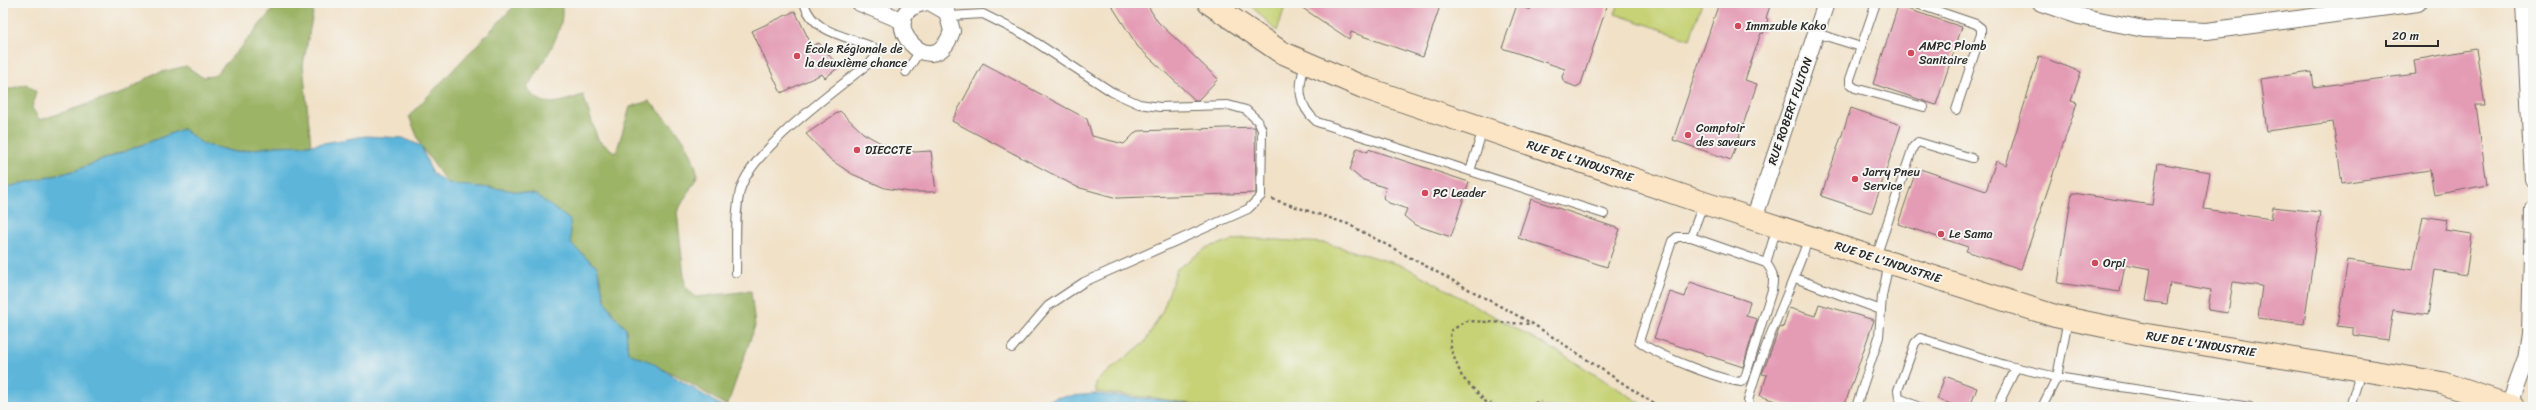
<svg xmlns="http://www.w3.org/2000/svg" width="2536" height="410" viewBox="0 0 2536 410" font-family="Sriracha,sans-serif">
<style>
.green{fill:#c6d274;stroke:#787e50}
.forest{fill:#9cb466;stroke:#647048}
.water{fill:#5db6da;stroke:#447082}
.building{fill:#e49cb5}
.lines{fill:none;stroke-linecap:round;stroke-linejoin:round}
.lane-casing{stroke:#706b62;stroke-width:10}
.street-casing{stroke:#706b62;stroke-width:18}
.secondary-casing{stroke:#706b62;stroke-width:24}
.path{stroke:#706b62;stroke-width:2.5;stroke-dasharray:3 3;stroke-linecap:butt}
.lane{stroke:#fff;stroke-width:8}
.street{stroke:#fff;stroke-width:16}
.secondary{stroke:#fce5c4;stroke-width:22}
.poi-dot{fill:#d1495b;stroke:#f6f6f2;stroke-width:1.5}
.labels{text-anchor:middle;dominant-baseline:central;stroke-width:4;stroke-linejoin:round;paint-order:stroke}
.poi-label{font-size:12px;fill:#2b2b2b;stroke:#f6f6f2;text-anchor:start}
.street-label{font-size:12px;fill:#2b2b2b;stroke:#f6f6f2}
</style>
<rect width="100%" height="100%" fill="#f6f6f2"/>
<filter id="ink" filterUnits="userSpaceOnUse"><feTurbulence type="fractalNoise" baseFrequency=".025" numOctaves="2"/><feDisplacementMap in="SourceGraphic" scale="8" xChannelSelector="R" yChannelSelector="G"/><feConvolveMatrix kernelMatrix="1 2 1 2 8 2 1 2 1" color-interpolation-filters="sRGB"/></filter>
<filter id="wash" filterUnits="userSpaceOnUse"><feTurbulence type="fractalNoise" baseFrequency=".012" numOctaves="4" result="noise"/><feDisplacementMap in="SourceGraphic" scale="16" xChannelSelector="R" yChannelSelector="G"/><feGaussianBlur stdDeviation="0.9" result="paint"/><feColorMatrix in="noise" values="0 0 0 0 0 0 0 0 0 0 0 0 0 0 0 0 0 1.4 0 .05"/><feComposite in="paint" operator="in"/></filter>
<g filter="url(#wash)">
<rect width="100%" height="100%" fill="#f1e1c7"/>
<!-- green -->
<g class="green">
<path d="M 1248,3 L 1286,3 L 1277,31 Z"/>
<path d="M 1619,3 L 1702,3 L 1690,39 L 1615,14 Z"/>
<path d="M 1244,238 L 1325,243 L 1404,266 L 1567,357 L 1647,407 L 1208,407 L 1156,398 L 1096,392 L 1096,381 L 1145,342 L 1163,310 L 1177,269 L 1208,247 Z"/>
</g>
<!-- forest -->
<g class="forest">
<path d="M 278,3 L 310,3 L 314,8 L 303,65 L 311,145 L 276,146 L 236,152 L 203,144 L 183,129 L 74,171 L 3,188 L 3,97 L 6,90 L 26,84 L 36,91 L 32,108 L 40,120 L 125,92 L 154,74 L 186,66 L 202,77 L 214,76 L 243,45 Z"/>
<path d="M 517,3 L 561,3 C 568,30 540,66 527,88 C 543,111 560,102 583,95 L 598,140 L 616,153 L 630,107 L 649,101 C 676,128 688,138 698,175 L 677,212 L 685,286 L 695,297 L 751,291 L 755,326 L 727,406 L 678,376 L 628,353 L 626,329 L 613,314 L 605,300 L 597,267 L 571,244 L 536,195 L 502,189 L 448,184 L 421,146 L 409,116 Z"/>
</g>
<!-- water -->
<g class="water">
<path d="M 183,129 L 203,144 L 236,152 L 276,146 L 311,145 L 365,136 L 403,138 L 421,146 L 432,173 L 448,184 L 502,189 L 536,195 L 570,220 L 571,244 L 597,267 L 605,300 L 613,314 L 626,329 L 628,353 L 651,362 L 723,407 L 3,407 L 3,188 L 74,171 Z"/>
<path d="M 1094,394 L 1162,400 L 1204,407 L 1035,407 L 1036,404 L 1059,397 Z"/>
</g>
<g id="blocks">
<!-- building -->
<g class="building">
<path d="M 1110,3 L 1146,3 L 1158,22 L 1218,79 L 1198,100 L 1195,100 L 1138,47 Z"/>
<path d="M 1295,3 L 1441,3 L 1423,57 L 1351,32 L 1349,39 Z"/>
<path d="M 1531,3 L 1608,3 L 1581,84 L 1576,87 L 1564,82 L 1562,77 L 1565,69 L 1502,48 L 1517,5 L 1530,10 Z"/>
<path d="M 1719,3 L 1771,3 L 1766,18 L 1768,19 L 1763,34 L 1761,33 L 1745,80 L 1757,84 L 1731,160 L 1673,140 Z"/>
<path d="M 1898,6 L 1962,27 L 1936,105 L 1873,84 Z"/>
<path d="M 795,11 L 812,46 L 819,43 L 839,67 L 825,78 L 822,74 L 781,93 L 752,31 Z"/>
<path d="M 2476,49 L 2485,105 L 2476,105 L 2487,185 L 2434,195 L 2430,170 L 2342,183 L 2333,122 L 2267,131 L 2260,79 L 2312,72 L 2314,87 L 2416,74 L 2414,60 Z"/>
<path d="M 2039,56 L 2081,72 L 2071,101 L 2077,103 L 2021,269 L 1966,251 L 1968,247 L 1898,224 L 1917,168 L 1986,191 L 1996,161 L 2006,165 Z"/>
<path d="M 983,63 L 1087,119 L 1092,136 L 1124,144 L 1137,131 L 1255,127 L 1256,193 L 1117,198 L 1077,187 L 952,121 Z"/>
<path d="M 1851,108 L 1901,125 L 1872,213 L 1821,196 Z"/>
<path d="M 840,111 L 863,133 L 900,154 L 901,149 L 915,152 L 931,151 L 936,192 L 910,192 L 885,188 L 852,174 L 831,160 L 806,134 Z"/>
<path d="M 1357,148 L 1368,152 L 1368,149 L 1469,182 L 1451,237 L 1415,225 L 1404,216 L 1407,209 L 1389,203 L 1383,198 L 1386,188 L 1361,179 L 1350,170 Z"/>
<path d="M 2158,163 L 2210,172 L 2204,209 L 2271,219 L 2273,207 L 2320,212 L 2304,324 L 2258,318 L 2262,286 L 2233,282 L 2228,313 L 2208,310 L 2211,290 L 2170,283 L 2167,304 L 2146,301 L 2151,269 L 2125,264 L 2120,292 L 2058,283 L 2072,193 L 2152,205 Z"/>
<path d="M 1531,199 L 1620,229 L 1607,267 L 1518,238 Z"/>
<path d="M 2423,216 L 2447,220 L 2445,230 L 2472,234 L 2466,275 L 2435,270 L 2428,315 L 2393,310 L 2388,340 L 2353,335 L 2353,328 L 2337,326 L 2348,260 L 2413,270 Z"/>
<path d="M 1690,282 L 1750,302 L 1746,316 L 1757,319 L 1743,367 L 1654,338 L 1670,292 L 1685,297 Z"/>
<path d="M 1819,304 L 1874,320 L 1844,407 L 1794,407 L 1760,396 L 1767,375 L 1762,374 L 1780,327 L 1783,328 L 1789,308 L 1815,316 Z"/>
<path d="M 1945,376 L 1977,388 L 1970,407 L 1959,407 L 1937,399 Z"/>
</g>
</g>
</g>
<g filter="url(#ink)">
<use href="#blocks" fill-opacity="0" stroke="#706b62" stroke-width="1"/>
<g class="lines">
<defs>
<g id="lane">
<path d="M 1876,3 L 1850,79 L 1850,84 L 1855,88 L 1924,107"/>
<path d="M 1914,3 L 1976,24 L 1981,28 L 1981,34 L 1956,110"/>
<path d="M 950,16 L 983,14 L 1023,34 L 1112,92 L 1139,104 L 1160,107 L 1228,105 L 1246,110 L 1258,121 L 1262,130 L 1261,196 L 1248,209 L 1084,282 L 1048,306 L 1012,348"/>
<path d="M 1816,33 L 1861,47"/>
<path d="M 1305,64 C 1298,87 1297,105 1317,122 L 1604,214"/>
<path d="M 906,72 L 920,51"/>
<path d="M 1470,171 L 1483,129"/>
<path d="M 1677,237 L 1691,237 L 1766,263 C 1774,273 1774,278 1772,290 L 1745,378 L 1741,382 C 1718,379 1656,355 1639,341 L 1672,241 Z"/>
<path d="M 1691,237 L 1703,204"/>
<path d="M 1876,257 L 1913,147 L 1918,142 L 1972,158"/>
<path d="M 1766,263 L 1777,227"/>
<path d="M 736,273 C 737,247 734,216 740,191 C 751,149 839,88 873,60 L 876,54 L 873,47 C 848,36 813,34 804,3"/>
<path d="M 1795,278 L 1881,310"/>
<path d="M 1750,407 L 1748,401 C 1763,344 1790,293 1809,237"/>
<path d="M 1856,407 L 1879,337 L 1882,296 L 1889,263"/>
<path d="M 1919,407 L 1899,398 L 1898,390 L 1915,343 L 1920,338 L 2005,365 L 2057,377 L 2250,407"/>
<path d="M 1997,407 L 2016,368"/>
<path d="M 2042,407 L 2057,377 L 2068,319"/>
<path d="M 2350,407 L 2361,371"/>
</g>
<g id="street">
<path d="M 860,3 L 903,21"/>
<path d="M 924,3 C 870,13 933,90 952,31 L 947,12 L 931,3"/>
<path d="M 2041,3 L 2079,16 L 2144,29 L 2207,31 L 2418,3"/>
<path d="M 2524,3 L 2533,179"/>
<path d="M 1754,219 L 1826,3"/>
<path d="M 2509,405 L 2526,358 L 2530,334 L 2533,209"/>
</g>
<path id="secondary" d="M 1209,3 L 1281,52 L 1365,88 L 1704,203 L 2055,316 L 2147,335 L 2442,383 L 2513,407"/>
</defs>
<!-- lane casing -->
<use href="#lane" class="lane-casing"/>
<!-- street casing -->
<use href="#street" class="street-casing"/>
<!-- secondary casing -->
<use href="#secondary" class="secondary-casing"/>
<!-- path -->
<g class="path">
<path d="M 1272,199 L 1348,224 L 1533,324 L 1659,407"/>
<path d="M 1504,407 L 1487,403 L 1462,377 L 1451,350 L 1450,331 L 1467,321 L 1532,324"/>
<path d="M 1511,407 L 1541,402"/>
</g>
<!-- lane -->
<use href="#lane" class="lane"/>
<!-- street -->
<use href="#street" class="street"/>
<!-- secondary -->
<use href="#secondary" class="secondary"/>
</g>
</g>
<!-- markers -->
<g class="poi-dot">
<circle cx="1738" cy="26" r="4"/>
<circle cx="1911" cy="53" r="4"/>
<circle cx="797" cy="56" r="4"/>
<circle cx="1688" cy="135" r="4"/>
<circle cx="857" cy="150" r="4"/>
<circle cx="1855" cy="179" r="4"/>
<circle cx="1425" cy="193" r="4"/>
<circle cx="1941" cy="234" r="4"/>
<circle cx="2095" cy="263" r="4"/>
</g>
<g class="labels">
<!-- poi labels -->
<g class="poi-label">
<text x="1746" y="26">Immzuble Kako</text>
<text x="1919" y="46">AMPC Plomb<tspan x="1919" dy="14">Sanitaire</tspan></text>
<text x="805" y="49">École Régionale de<tspan x="805" dy="14">la deuxième chance</tspan></text>
<text x="1696" y="128">Comptoir<tspan x="1696" dy="14">des saveurs</tspan></text>
<text x="865" y="150">DIECCTE</text>
<text x="1863" y="172">Jarry Pneu<tspan x="1863" dy="14">Service</tspan></text>
<text x="1433" y="193">PC Leader</text>
<text x="1949" y="234">Le Sama</text>
<text x="2103" y="263">Orpi</text>
</g>
<!-- street labels -->
<g class="street-label">
<text transform="translate(1790 111) rotate(-71)">RUE ROBERT FULTON</text>
<text transform="translate(1580 161) rotate(18)">RUE DE L'INDUSTRIE</text>
<text transform="translate(1888 262) rotate(18)">RUE DE L'INDUSTRIE</text>
<text transform="translate(2201 344) rotate(9)">RUE DE L'INDUSTRIE</text>
</g>
</g>
<!-- margin -->
<rect width="2536" height="410" fill="none" stroke="#f6f6f2" stroke-width="16"/>
<!-- scale -->
<path d="M2386 40v6h52v-6" fill="none" stroke="#2b2b2b" stroke-width="2"/>
<text x="2392" y="40" font-size="12" fill="#2b2b2b" stroke="#f6f6f2" stroke-width="3" paint-order="stroke">20 m</text>
</svg>
